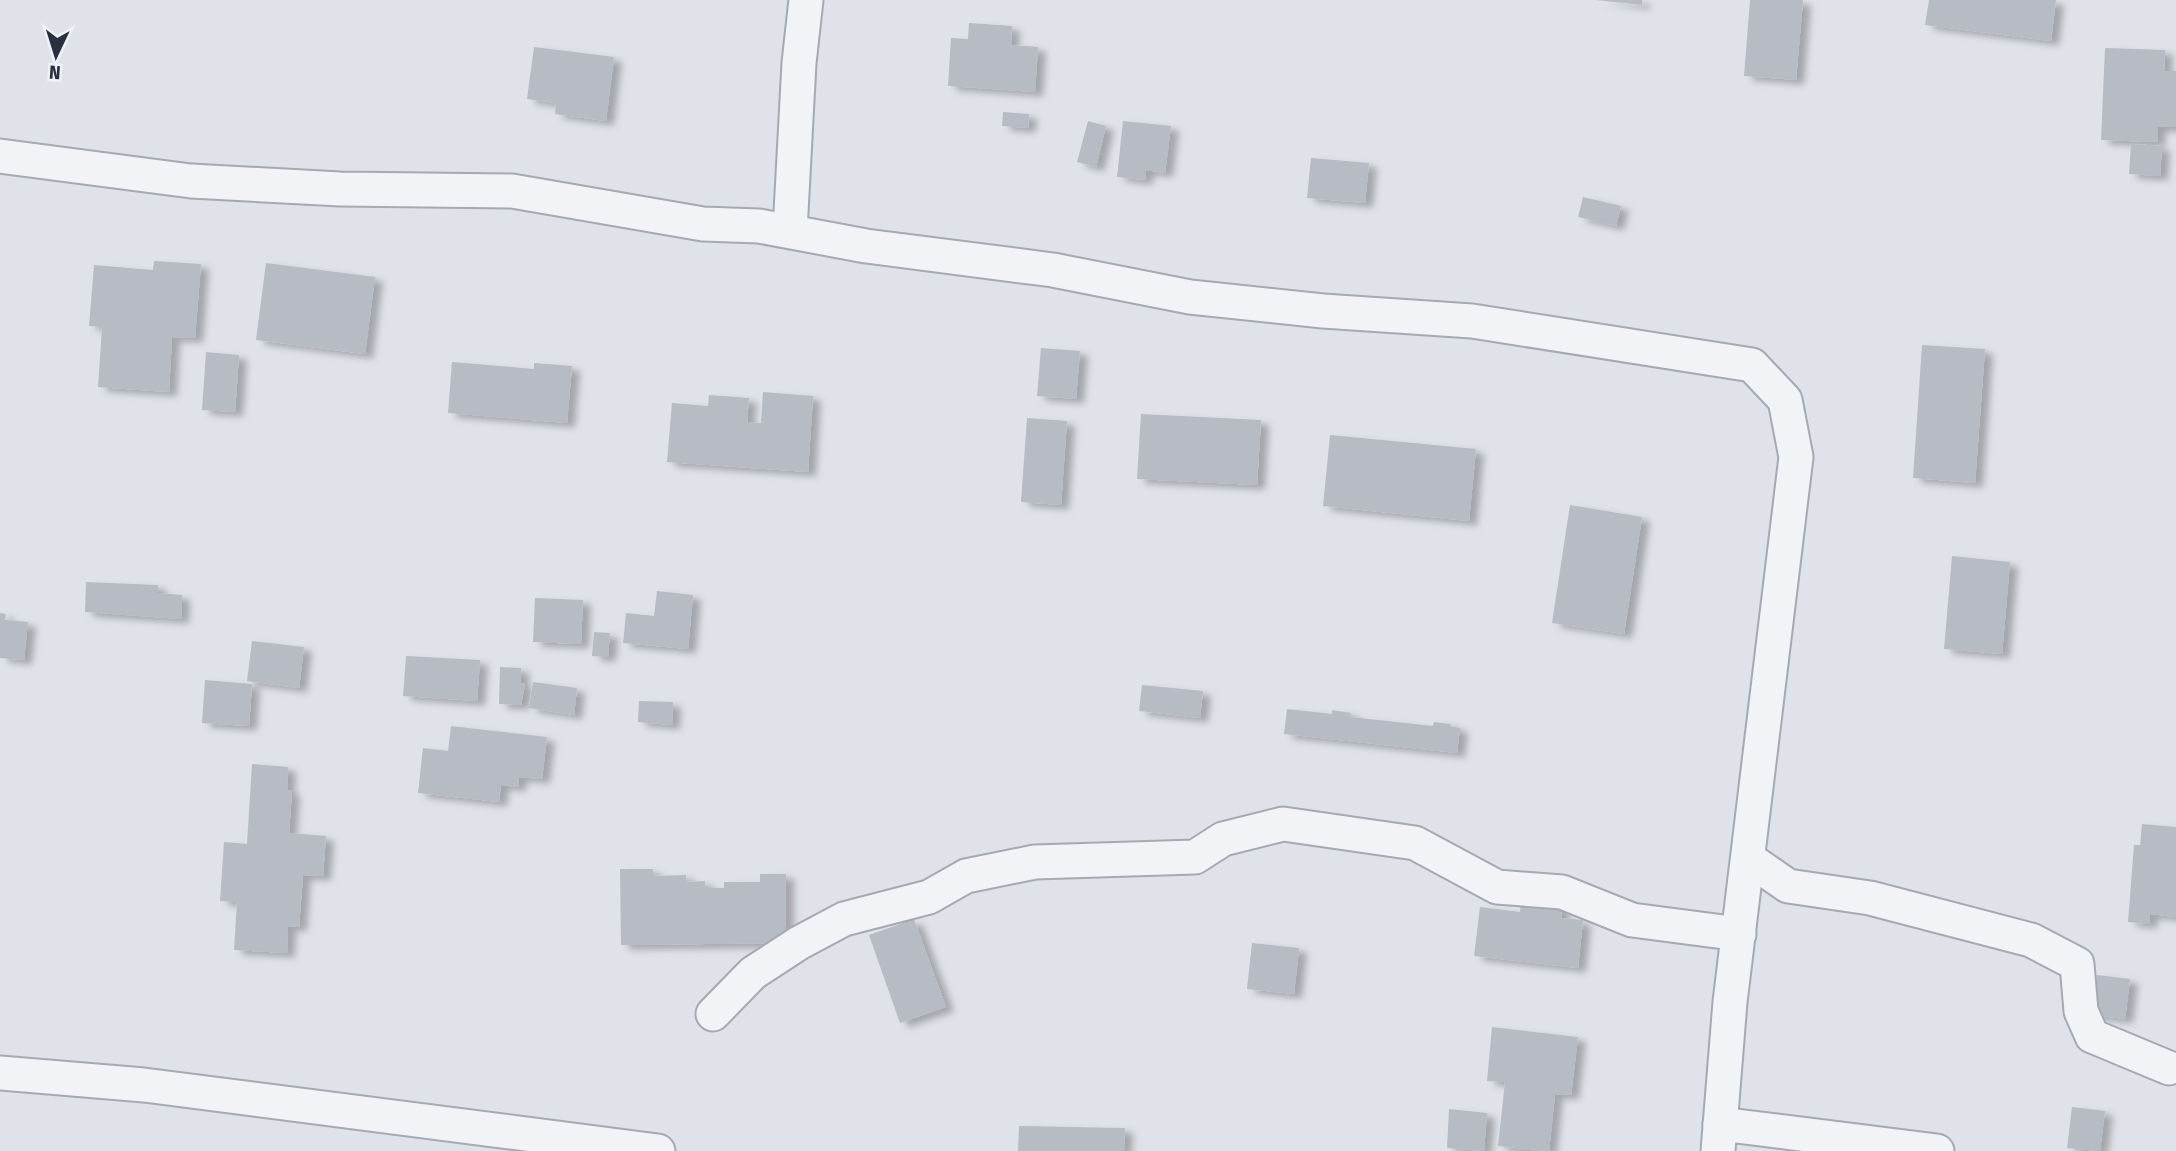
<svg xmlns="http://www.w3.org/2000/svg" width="2176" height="1151" viewBox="0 0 2176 1151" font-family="'Fira Sans Condensed',sans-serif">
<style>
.building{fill:#b6bbc4;filter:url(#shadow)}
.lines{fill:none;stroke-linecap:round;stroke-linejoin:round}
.minor-casing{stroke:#a4a9b2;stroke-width:37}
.minor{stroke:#f1f3f6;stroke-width:33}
</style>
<defs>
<filter id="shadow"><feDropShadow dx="8" dy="4.5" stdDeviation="3.5" flood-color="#0004"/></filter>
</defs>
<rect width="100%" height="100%" fill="#dfe2e8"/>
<!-- building -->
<g class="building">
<path d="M 1596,0 L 1642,0 L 1642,5 Z"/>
<path d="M 1750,0 L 1803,0 L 1796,80 L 1744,76 Z"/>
<path d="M 1929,0 L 2056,0 L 2051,41 L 1925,25 Z"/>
<path d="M 969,23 L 1012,26 L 1011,45 L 1038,47 L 1035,92 L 948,86 L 951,38 L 968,39 Z"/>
<path d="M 534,47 L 614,57 L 606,121 L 555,114 L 556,103 L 527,99 Z"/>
<path d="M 2105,48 L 2165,50 L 2164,71 L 2176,71 L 2176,127 L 2158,127 L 2157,142 L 2101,140 Z"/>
<path d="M 1003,112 L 1029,114 L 1028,128 L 1002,126 Z"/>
<path d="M 1088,121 L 1106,126 L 1096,167 L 1077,162 Z"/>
<path d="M 1123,121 L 1171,126 L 1165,173 L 1146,170 L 1145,180 L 1117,177 Z"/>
<path d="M 2131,144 L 2162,146 L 2160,176 L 2129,174 Z"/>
<path d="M 1311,158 L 1369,163 L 1365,203 L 1307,198 Z"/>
<path d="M 1583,197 L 1621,206 L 1616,226 L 1578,217 Z"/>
<path d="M 154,261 L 201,264 L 195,338 L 172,337 L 169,392 L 98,387 L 102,327 L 89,326 L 94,265 L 153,270 Z"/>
<path d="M 266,263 L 375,277 L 365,354 L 256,340 Z"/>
<path d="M 1922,345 L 1985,349 L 1975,483 L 1913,478 Z"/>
<path d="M 1041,348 L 1080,351 L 1076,399 L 1037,396 Z"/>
<path d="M 206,352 L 239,355 L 235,412 L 202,410 Z"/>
<path d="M 452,362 L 534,369 L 534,363 L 572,366 L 567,423 L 448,413 Z"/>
<path d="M 763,392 L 813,396 L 808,472 L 667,462 L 672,403 L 708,406 L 709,395 L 749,398 L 747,422 L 761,423 Z"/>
<path d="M 1141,414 L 1261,420 L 1257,485 L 1137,479 Z"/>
<path d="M 1027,418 L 1067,421 L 1061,505 L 1021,502 Z"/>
<path d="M 1330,435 L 1476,449 L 1469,521 L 1323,506 Z"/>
<path d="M 1570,505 L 1642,517 L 1624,634 L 1552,623 Z"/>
<path d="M 1952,556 L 2010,562 L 2002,654 L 1944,649 Z"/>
<path d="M 86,582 L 158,585 L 158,593 L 182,595 L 181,619 L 85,612 Z"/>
<path d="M 657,591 L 693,595 L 688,649 L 623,643 L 626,613 L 654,616 Z"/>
<path d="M 535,598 L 583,600 L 581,644 L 533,642 Z"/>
<path d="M 0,613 L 6,614 L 5,620 L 28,622 L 24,660 L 0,658 Z"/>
<path d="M 594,632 L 610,633 L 608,657 L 592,656 Z"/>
<path d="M 252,641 L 304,647 L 299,688 L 247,681 Z"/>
<path d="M 406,656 L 480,660 L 477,701 L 403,696 Z"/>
<path d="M 500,667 L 521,668 L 521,683 L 525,684 L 521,705 L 499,704 Z"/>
<path d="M 205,680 L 252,684 L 249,726 L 202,723 Z"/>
<path d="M 533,682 L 577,688 L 574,715 L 529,708 Z"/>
<path d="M 1142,685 L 1203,691 L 1200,718 L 1139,711 Z"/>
<path d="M 639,701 L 673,702 L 672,725 L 638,722 Z"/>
<path d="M 1287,709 L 1332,714 L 1332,710 L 1351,713 L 1350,717 L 1433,726 L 1434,722 L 1451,724 L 1450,726 L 1460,728 L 1457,753 L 1284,734 Z"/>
<path d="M 451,726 L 547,737 L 542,779 L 519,777 L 518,787 L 501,785 L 499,802 L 418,793 L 423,748 L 448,751 Z"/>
<path d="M 252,764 L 288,767 L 287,790 L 292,791 L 289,833 L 326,836 L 323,876 L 303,875 L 299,927 L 288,926 L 287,953 L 234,950 L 237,902 L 220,901 L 224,842 L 247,844 Z"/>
<path d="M 2142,824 L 2176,827 L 2176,917 L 2150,914 L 2149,924 L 2128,922 L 2134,845 L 2140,845 Z"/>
<path d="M 620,869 L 653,869 L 653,876 L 686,875 L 686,882 L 705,881 L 705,888 L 724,888 L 724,882 L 760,882 L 760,874 L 786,874 L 786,943 L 621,945 Z"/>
<path d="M 1521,900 L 1562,905 L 1561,918 L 1583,920 L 1578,968 L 1474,956 L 1480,907 L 1520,912 Z"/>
<path d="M 914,919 L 946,1007 L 900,1023 L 869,935 Z"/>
<path d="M 1252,943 L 1299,948 L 1294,994 L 1247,989 Z"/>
<path d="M 2097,975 L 2130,979 L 2125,1019 L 2092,1015 Z"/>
<path d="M 1492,1027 L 1578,1037 L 1571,1095 L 1555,1094 L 1549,1151 L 1498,1146 L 1505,1082 L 1487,1081 Z"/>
<path d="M 2072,1107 L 2105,1111 L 2100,1151 L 2067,1148 Z"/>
<path d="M 1449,1109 L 1487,1113 L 1484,1151 L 1447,1148 Z"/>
<path d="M 1019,1126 L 1125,1128 L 1124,1151 L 1018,1151 Z"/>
</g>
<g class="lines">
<defs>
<g id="minor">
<path d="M 0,156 L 191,181 L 340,189 L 512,191 L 703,224 L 759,226 L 866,246 L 1053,270 L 1190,297 L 1323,311 L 1472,321 L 1752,365 L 1785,400 L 1796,457 L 1730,1002 L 1718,1151"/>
<path d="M 790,231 L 799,63 L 806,0"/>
<path d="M 1749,859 L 1788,886 L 1870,898 L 2031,940 L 2077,964 L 2081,1011 L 2092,1036 L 2169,1068"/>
<path d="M 713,1014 L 753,973 L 799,943 L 844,919 L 929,897 L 966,876 L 1035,862 L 1195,857 L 1223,839 L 1283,824 L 1415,843 L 1497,887 L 1562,892 L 1632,920 L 1739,934"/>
<path d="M 0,1073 L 144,1085 L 658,1151"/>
<path d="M 1720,1124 L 1937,1151"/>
</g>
</defs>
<!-- minor casing -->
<use href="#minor" class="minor-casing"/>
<!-- minor -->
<use href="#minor" class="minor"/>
</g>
<!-- north arrow -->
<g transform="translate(56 56) rotate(184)" stroke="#eef1f5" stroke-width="5" paint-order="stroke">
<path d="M0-5L12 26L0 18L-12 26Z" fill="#282f3e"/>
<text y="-10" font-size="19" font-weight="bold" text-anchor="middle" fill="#282f3e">N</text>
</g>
</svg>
